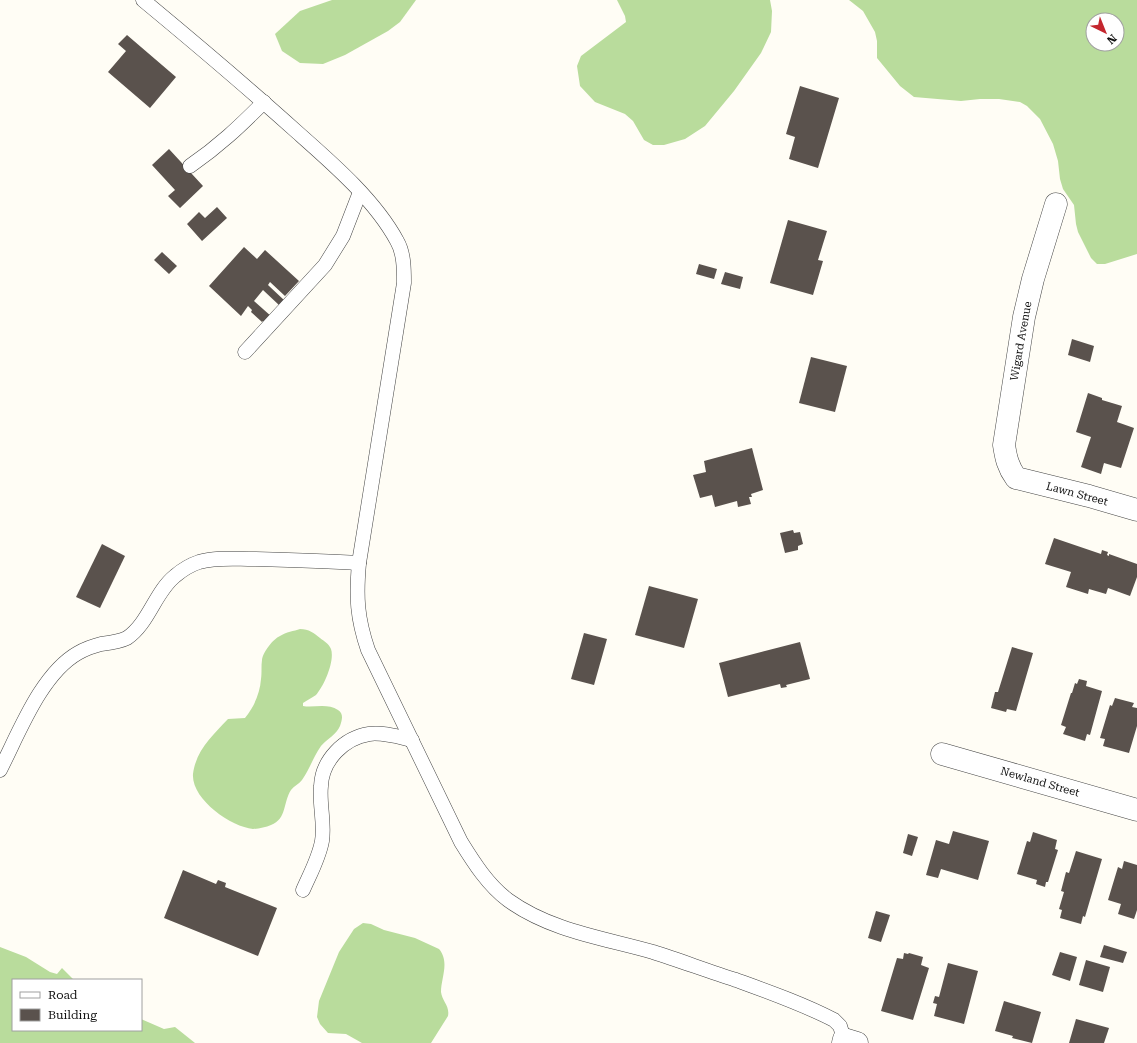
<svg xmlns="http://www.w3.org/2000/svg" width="1137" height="1043" viewBox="0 0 1137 1043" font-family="'Roboto Serif',serif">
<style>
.forest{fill:#b9dc9c;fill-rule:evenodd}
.building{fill:#5a524d}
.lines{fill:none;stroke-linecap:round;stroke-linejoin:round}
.lane-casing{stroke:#444;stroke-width:15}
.street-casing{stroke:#444;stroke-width:23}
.lane{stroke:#fff;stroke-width:14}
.street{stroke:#fff;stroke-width:22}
.labels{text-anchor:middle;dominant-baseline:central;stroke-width:4;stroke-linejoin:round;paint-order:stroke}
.street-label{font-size:11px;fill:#111;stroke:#fff}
</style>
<rect width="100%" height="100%" fill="#fffdf5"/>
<!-- forest -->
<g class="forest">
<path d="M 332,0 L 416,0 L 400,22 L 388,31 L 345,55 L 323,64 L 300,63 L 282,51 L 275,34 L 300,11 Z"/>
<path d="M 617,0 L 770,0 L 772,11 L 771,32 L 761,53 L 734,91 L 705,126 L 685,139 L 664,145 L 653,145 L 644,140 L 633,121 L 625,114 L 595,102 L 580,86 L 577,66 L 581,56 L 626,22 L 625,16 Z"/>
<path d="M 849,0 L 1137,0 L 1137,254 L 1105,264 L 1097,264 L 1091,258 L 1078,232 L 1076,224 L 1074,205 L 1063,189 L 1060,179 L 1058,161 L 1053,144 L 1040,119 L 1027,106 L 1020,102 L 999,99 L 980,99 L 961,101 L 914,97 L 900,86 L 877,58 L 877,41 L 875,32 L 863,11 ZM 1093,20 L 1117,20 L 1117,44 L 1093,44 Z"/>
<path d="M 300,629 C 309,629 314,633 320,638 C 324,641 329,644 331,649 C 335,661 324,686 316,695 C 312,698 307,700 303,703 L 303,706 C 313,708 328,703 338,710 C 344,714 342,720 340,726 C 337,734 327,739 321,746 C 313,757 310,769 302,780 C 299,784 294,786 291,790 C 283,802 287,819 271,825 C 266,827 259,829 253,829 C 231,827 191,799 193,774 C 196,750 213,735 228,719 L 245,718 C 254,707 260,693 261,679 C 262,672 261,666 262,660 C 263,652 273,639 280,636 C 286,632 294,631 300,629 Z"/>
<path d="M 363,923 L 371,924 L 384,930 L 415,938 L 439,949 C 450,962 441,978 441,992 C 442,1001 450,1006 448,1016 L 431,1043 L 362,1043 L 346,1034 L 328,1033 L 320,1024 L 317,1017 L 319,1001 L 339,952 L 354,929 Z"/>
<path d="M 0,947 L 26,957 L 50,972 L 57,974 L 62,968 L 74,980 L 13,980 L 13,1030 L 141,1030 L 141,1019 L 164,1029 L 175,1027 L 195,1043 L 0,1043 Z"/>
</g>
<!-- building -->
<g class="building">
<path d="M 127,35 L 176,77 L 150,108 L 108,72 L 126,51 L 118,44 Z"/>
<path d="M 800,86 L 839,98 L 818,168 L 789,159 L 795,137 L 786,134 Z"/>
<path d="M 169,149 L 203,186 L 180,208 L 168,196 L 175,190 L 152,165 Z"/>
<path d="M 217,207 L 227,218 L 202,241 L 187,224 L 199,212 L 205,218 Z"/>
<path d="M 788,220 L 827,231 L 818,260 L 823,261 L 813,295 L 770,283 Z"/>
<path d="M 244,247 L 257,259 L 265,250 L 299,281 L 285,296 L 270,282 L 268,285 L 285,301 L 280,306 L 263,290 L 254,301 L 272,317 L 266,324 L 263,321 L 262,322 L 251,312 L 252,310 L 248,306 L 241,316 L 209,286 Z"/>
<path d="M 162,252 L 177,266 L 169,274 L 154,260 Z"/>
<path d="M 699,264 L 717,269 L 714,279 L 696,274 Z"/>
<path d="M 725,272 L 743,277 L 740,289 L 721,284 Z"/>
<path d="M 1072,339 L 1094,346 L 1090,362 L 1068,355 Z"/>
<path d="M 811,357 L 847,366 L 835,412 L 799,403 Z"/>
<path d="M 1088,393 L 1102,398 L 1102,400 L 1122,406 L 1117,422 L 1134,428 L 1121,468 L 1104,463 L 1101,474 L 1081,467 L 1091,437 L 1076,432 Z"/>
<path d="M 752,448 L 763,490 L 751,494 L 752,497 L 749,497 L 751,504 L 738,507 L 737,501 L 715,507 L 712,495 L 700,498 L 693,475 L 706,472 L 704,461 Z"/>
<path d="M 793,530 L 794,533 L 800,532 L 803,544 L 798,546 L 798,550 L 785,553 L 780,533 Z"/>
<path d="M 1054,538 L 1101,554 L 1102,550 L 1108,552 L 1107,555 L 1109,556 L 1109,554 L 1137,564 L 1137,577 L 1130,596 L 1108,588 L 1106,594 L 1089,589 L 1088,594 L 1066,587 L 1071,572 L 1045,564 Z"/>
<path d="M 102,544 L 125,556 L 100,608 L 76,597 Z"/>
<path d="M 649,586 L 698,599 L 684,648 L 635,635 Z"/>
<path d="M 584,633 L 607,639 L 594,685 L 571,679 Z"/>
<path d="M 800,642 L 810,679 L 786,685 L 787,687 L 781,688 L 780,684 L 728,697 L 719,663 Z"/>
<path d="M 1012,647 L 1033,653 L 1016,711 L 1007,709 L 1006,712 L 991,708 L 995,692 L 998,692 Z"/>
<path d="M 1079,679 L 1087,681 L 1086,686 L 1102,691 L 1090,735 L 1087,734 L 1085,741 L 1063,734 L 1066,727 L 1061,725 L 1071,693 L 1072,693 L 1075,683 L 1077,684 Z"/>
<path d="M 1115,698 L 1134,703 L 1132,707 L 1137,708 L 1137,726 L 1129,753 L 1103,746 L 1105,739 L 1100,738 L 1110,705 L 1112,706 Z"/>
<path d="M 953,831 L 989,841 L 978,880 L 941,869 L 938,878 L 926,875 L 936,840 L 949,844 Z"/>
<path d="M 1033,832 L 1057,840 L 1055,849 L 1058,850 L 1048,882 L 1046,882 L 1045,887 L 1036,884 L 1037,880 L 1017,874 L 1027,841 L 1030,842 Z"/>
<path d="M 908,834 L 918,837 L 912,856 L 903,853 Z"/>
<path d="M 1076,851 L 1102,859 L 1085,917 L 1083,916 L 1081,924 L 1060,918 L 1062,910 L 1059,909 L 1064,892 L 1061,891 L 1066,872 L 1069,873 Z"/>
<path d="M 1124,861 L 1137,865 L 1137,910 L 1134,919 L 1118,914 L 1121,904 L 1108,900 L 1118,867 L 1122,869 Z"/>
<path d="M 183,870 L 216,884 L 218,880 L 226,883 L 225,887 L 277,908 L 258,956 L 164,918 Z"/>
<path d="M 876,911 L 890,915 L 881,942 L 868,938 Z"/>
<path d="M 1104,945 L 1127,952 L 1123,963 L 1100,957 Z"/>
<path d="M 1060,952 L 1077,957 L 1070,981 L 1052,975 Z"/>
<path d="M 904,953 L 908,954 L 909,953 L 923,957 L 921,965 L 929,968 L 913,1020 L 881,1011 L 897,958 L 903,959 Z"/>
<path d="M 1086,960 L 1110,967 L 1103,992 L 1079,985 Z"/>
<path d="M 948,963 L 978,971 L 964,1024 L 934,1016 L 937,1004 L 933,1003 L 935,996 L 939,997 Z"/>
<path d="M 1004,1001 L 1041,1012 L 1032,1043 L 1012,1038 L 1013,1036 L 995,1031 Z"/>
<path d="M 1076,1019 L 1109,1028 L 1104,1043 L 1069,1043 Z"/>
</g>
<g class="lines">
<defs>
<g id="lane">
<path d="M 143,0 C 195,43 247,87 297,132 C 332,163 375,200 397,241 C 404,253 404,269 404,283 L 359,563 C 356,597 357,618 368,650 L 461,842 C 474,863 488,885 508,900 C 551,931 604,938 653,952 C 681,961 708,971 736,980 C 769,992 803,1004 834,1020 L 840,1026 L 844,1039"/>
<path d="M 190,166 C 219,146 239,127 264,102"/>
<path d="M 245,352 L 325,265 L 343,236 L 360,192"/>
<path d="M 0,770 C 19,733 41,674 78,653 C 85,649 93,646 101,644 C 109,643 119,642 127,638 C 149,623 155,592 175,576 C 182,570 190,565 199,562 C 216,557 235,559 253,559 C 288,560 324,561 359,563"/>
<path d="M 303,890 C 310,874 319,858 322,841 C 325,823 319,804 321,786 C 322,760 344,738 369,734 C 383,732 399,737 412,740"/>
</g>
<g id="street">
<path d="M 1056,204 L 1033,279 L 1024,317 L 1004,445 C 1006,458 1008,467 1016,478 L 1089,496 L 1137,510"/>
<path d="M 942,754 L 1137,810"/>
<path d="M 843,1043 L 844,1039 L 857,1043"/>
</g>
</defs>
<!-- lane casing -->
<use href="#lane" class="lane-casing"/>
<!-- street casing -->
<use href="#street" class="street-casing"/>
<!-- lane -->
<use href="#lane" class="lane"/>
<!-- street -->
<use href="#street" class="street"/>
</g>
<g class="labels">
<!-- street labels -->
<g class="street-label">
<text transform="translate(1021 341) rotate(-80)">Wigard Avenue</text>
<text transform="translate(1077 494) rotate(15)">Lawn Street</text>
<text transform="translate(1040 782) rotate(16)">Newland Street</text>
</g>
</g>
<!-- legend -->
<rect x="12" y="979" width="130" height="52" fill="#ffffff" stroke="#a0a0a0"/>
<rect x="20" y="992" width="20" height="6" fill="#ffffff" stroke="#a0a0a0"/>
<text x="48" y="999" font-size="12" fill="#111111">Road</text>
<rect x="20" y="1009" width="20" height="12" fill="#5a524d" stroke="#a0a0a0"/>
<text x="48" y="1019" font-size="12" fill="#111111">Building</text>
<!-- north arrow -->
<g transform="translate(1105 32) rotate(137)"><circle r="19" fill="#ffffff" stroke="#a0a0a0"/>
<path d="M0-3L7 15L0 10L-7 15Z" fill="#c4262e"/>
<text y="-6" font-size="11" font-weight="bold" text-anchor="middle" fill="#111111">N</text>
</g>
</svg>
